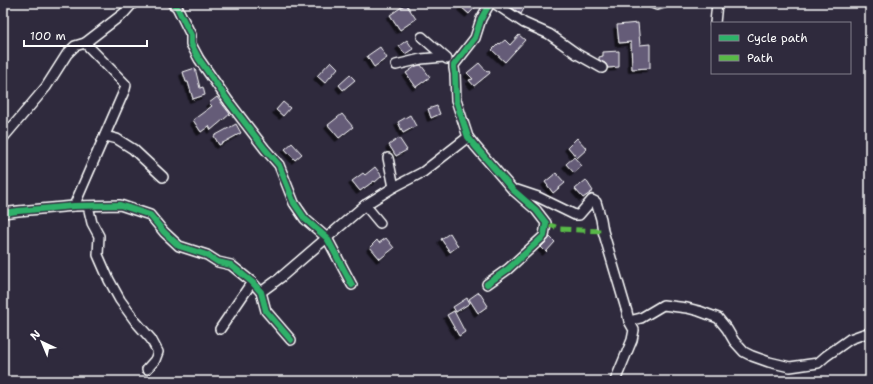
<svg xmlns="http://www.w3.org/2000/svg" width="873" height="384" viewBox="0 0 873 384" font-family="'Shantell Sans',sans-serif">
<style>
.building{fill:#655b78;stroke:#fff;filter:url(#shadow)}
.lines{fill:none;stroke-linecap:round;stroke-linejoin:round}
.minor-casing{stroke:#fff;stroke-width:12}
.minor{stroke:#2f2a3d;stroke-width:9}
.quiet{stroke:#58b947;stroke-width:5;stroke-dasharray:10 5;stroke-linecap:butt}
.cycleway-casing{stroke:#2f2a3d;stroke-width:8}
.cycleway{stroke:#2db169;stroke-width:6}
</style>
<defs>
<filter id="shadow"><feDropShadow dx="-3.5" dy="3.5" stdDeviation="0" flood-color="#0009"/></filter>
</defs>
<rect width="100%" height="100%" fill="#2f2a3d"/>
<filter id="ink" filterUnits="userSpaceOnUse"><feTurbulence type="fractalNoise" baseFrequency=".025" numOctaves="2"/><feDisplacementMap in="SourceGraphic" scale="8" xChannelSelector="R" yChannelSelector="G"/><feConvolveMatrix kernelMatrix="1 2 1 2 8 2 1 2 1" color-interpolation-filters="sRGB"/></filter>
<g filter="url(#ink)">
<!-- building -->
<g class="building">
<path d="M 464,3 L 479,3 L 469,14 L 461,7 Z"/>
<path d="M 505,3 L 527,3 L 521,14 Z"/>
<path d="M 406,4 L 416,19 L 400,30 L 390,15 Z"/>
<path d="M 638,23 L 640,45 L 650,44 L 650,68 L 632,69 L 631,42 L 619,43 L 617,25 Z"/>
<path d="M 519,35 L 525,40 L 505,62 L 492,50 L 499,43 L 500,44 L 505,40 L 510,45 Z"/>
<path d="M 407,40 L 413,49 L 405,54 L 399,46 Z"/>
<path d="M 380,47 L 387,58 L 374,67 L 367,56 Z"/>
<path d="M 619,51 L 619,67 L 608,68 L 605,63 L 599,60 L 599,57 L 603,56 L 603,52 Z"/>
<path d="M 331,61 L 338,68 L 325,83 L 317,76 Z"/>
<path d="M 479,63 L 487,72 L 489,71 L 490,73 L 474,86 L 469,80 L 473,79 L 467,73 Z"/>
<path d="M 421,65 L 430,77 L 416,87 L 406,73 L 416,66 Z"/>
<path d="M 195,68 L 200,88 L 203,87 L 205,95 L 193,99 L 188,82 L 186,82 L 183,72 Z"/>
<path d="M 350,75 L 355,80 L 343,90 L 339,85 Z"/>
<path d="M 217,97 L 230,114 L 211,130 L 209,126 L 201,132 L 193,120 L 212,106 L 209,103 Z"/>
<path d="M 283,102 L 290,108 L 283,116 L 276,110 Z"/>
<path d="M 437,106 L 440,114 L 431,118 L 428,109 Z"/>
<path d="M 342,114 L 353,127 L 339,138 L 328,125 Z"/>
<path d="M 410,115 L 416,126 L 403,133 L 398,122 Z"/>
<path d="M 236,124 L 241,133 L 219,145 L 214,136 Z"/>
<path d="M 399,138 L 407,150 L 396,156 L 389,145 Z"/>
<path d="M 577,138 L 587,149 L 577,158 L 568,147 Z"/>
<path d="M 292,143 L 302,154 L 295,160 L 285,149 Z"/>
<path d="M 574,157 L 582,166 L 574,173 L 566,164 Z"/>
<path d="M 375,167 L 382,176 L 375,182 L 374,181 L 360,191 L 352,181 L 363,173 L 365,175 Z"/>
<path d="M 556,173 L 565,183 L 553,193 L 545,182 Z"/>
<path d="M 586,180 L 593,191 L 583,198 L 575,189 Z"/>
<path d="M 450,233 L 458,246 L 450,252 L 441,239 Z"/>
<path d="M 550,237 L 555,242 L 546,252 L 541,247 L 548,240 Z"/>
<path d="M 386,238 L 394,248 L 380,259 L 370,247 L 377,240 L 379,243 Z"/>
<path d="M 479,292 L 488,306 L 478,313 L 469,299 Z"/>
<path d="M 467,298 L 470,303 L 456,312 L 453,307 Z"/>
<path d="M 454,311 L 465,332 L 459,336 L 447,315 Z"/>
</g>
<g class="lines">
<defs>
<g id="minor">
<path d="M 172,3 L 177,7 L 191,35 L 191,44 L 199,59 L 229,102 L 265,149 L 279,165 L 294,203 L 305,219 L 327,238 L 352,285"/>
<path d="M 494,3 L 524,23 L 549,34 L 577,54 L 602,68"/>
<path d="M 652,3 L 657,5 L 664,3"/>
<path d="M 715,23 L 717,3"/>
<path d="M 422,37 L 447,59"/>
<path d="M 396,65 L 421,59 L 444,57"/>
<path d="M 105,136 L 117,139 L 133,149 L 163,177"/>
<path d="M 3,138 L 46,87 L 67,54 L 75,46 L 85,43 L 124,13 L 133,3"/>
<path d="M 388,158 L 394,187"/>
<path d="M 517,190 L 538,197 L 575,215 L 579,215 L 592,200 L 596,202 L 601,219 L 603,231 L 627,312 L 629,321 L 634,330 L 632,340 L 615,381"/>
<path d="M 365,205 L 380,223"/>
<path d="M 74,206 L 125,89 L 126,85 L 85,43"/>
<path d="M 88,206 L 92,223 L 99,236 L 98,255 L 109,280 L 120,300 L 136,322 L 151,339 L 158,352 L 155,360 L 147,369"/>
<path d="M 3,213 L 18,211 L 74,206 L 120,205 L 150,215 L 164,232 L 179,246 L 207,255 L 218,262 L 231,265 L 252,282 L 261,292 L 266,311 L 291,340"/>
<path d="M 487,284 L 508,269 L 544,236 L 546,223 L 536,210 L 513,190 L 475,146 L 468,137 L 456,100 L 455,74 L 454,68 L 454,65 L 475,38 L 481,19 L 490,3"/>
<path d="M 261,292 L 280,278 L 365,205 L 394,187 L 423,172 L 468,137"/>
<path d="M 629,321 L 641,318 L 663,305 L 687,308 L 699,311 L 718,318 L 727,329 L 734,341 L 744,352 L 752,356 L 769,362 L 790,367 L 818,363 L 826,356 L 850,339 L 864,334 L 870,334"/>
<path d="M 220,329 L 252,282"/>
</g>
</defs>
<!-- minor casing -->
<use href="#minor" class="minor-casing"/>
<!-- minor -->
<use href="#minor" class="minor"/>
<!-- quiet -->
<path class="quiet" d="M 546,225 L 553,226 L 560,229 L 603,231"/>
<defs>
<g id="cycleway">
<path d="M 172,3 L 177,7 L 191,35 L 191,44 L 199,59 L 229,102 L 265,149 L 279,165 L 294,203 L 305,219 L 327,238 L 352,285"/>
<path d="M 3,213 L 18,211 L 74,206 L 120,205 L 150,215 L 164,232 L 179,246 L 207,255 L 218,262 L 231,265 L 252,282 L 261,292 L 266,311 L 291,340"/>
<path d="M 487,284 L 508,269 L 544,236 L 546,223 L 536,210 L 513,190 L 475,146 L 468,137 L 456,100 L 455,74 L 454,68 L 454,65 L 475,38 L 481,19 L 490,3"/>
</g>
</defs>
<!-- cycleway casing -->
<use href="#cycleway" class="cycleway-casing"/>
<!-- cycleway -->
<use href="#cycleway" class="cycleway"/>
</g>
</g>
<!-- margin -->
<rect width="873" height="384" fill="none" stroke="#2f2a3d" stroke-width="16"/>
<rect x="8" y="8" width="857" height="368" fill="none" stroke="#fff" stroke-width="1.5" filter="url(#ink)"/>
<!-- legend -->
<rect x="711" y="22" width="140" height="52" fill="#2f2a3d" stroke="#827f8b"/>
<rect x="719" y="35" width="20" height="6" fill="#2db169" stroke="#827f8b"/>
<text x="747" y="42" font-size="12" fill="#ffffff">Cycle path</text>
<rect x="719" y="55" width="20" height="6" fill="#58b947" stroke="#827f8b"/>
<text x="747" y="62" font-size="12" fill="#ffffff">Path</text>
<!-- north arrow -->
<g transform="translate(42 342) rotate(316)" stroke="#2f2a3d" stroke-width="3" paint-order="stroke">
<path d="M0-3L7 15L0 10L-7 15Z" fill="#ffffff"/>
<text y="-6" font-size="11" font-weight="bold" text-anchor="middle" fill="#ffffff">N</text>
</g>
<!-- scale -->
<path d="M24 40v6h123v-6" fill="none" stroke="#ffffff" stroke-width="2"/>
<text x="30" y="40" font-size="12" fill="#ffffff" stroke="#2f2a3d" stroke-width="3" paint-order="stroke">100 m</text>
</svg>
